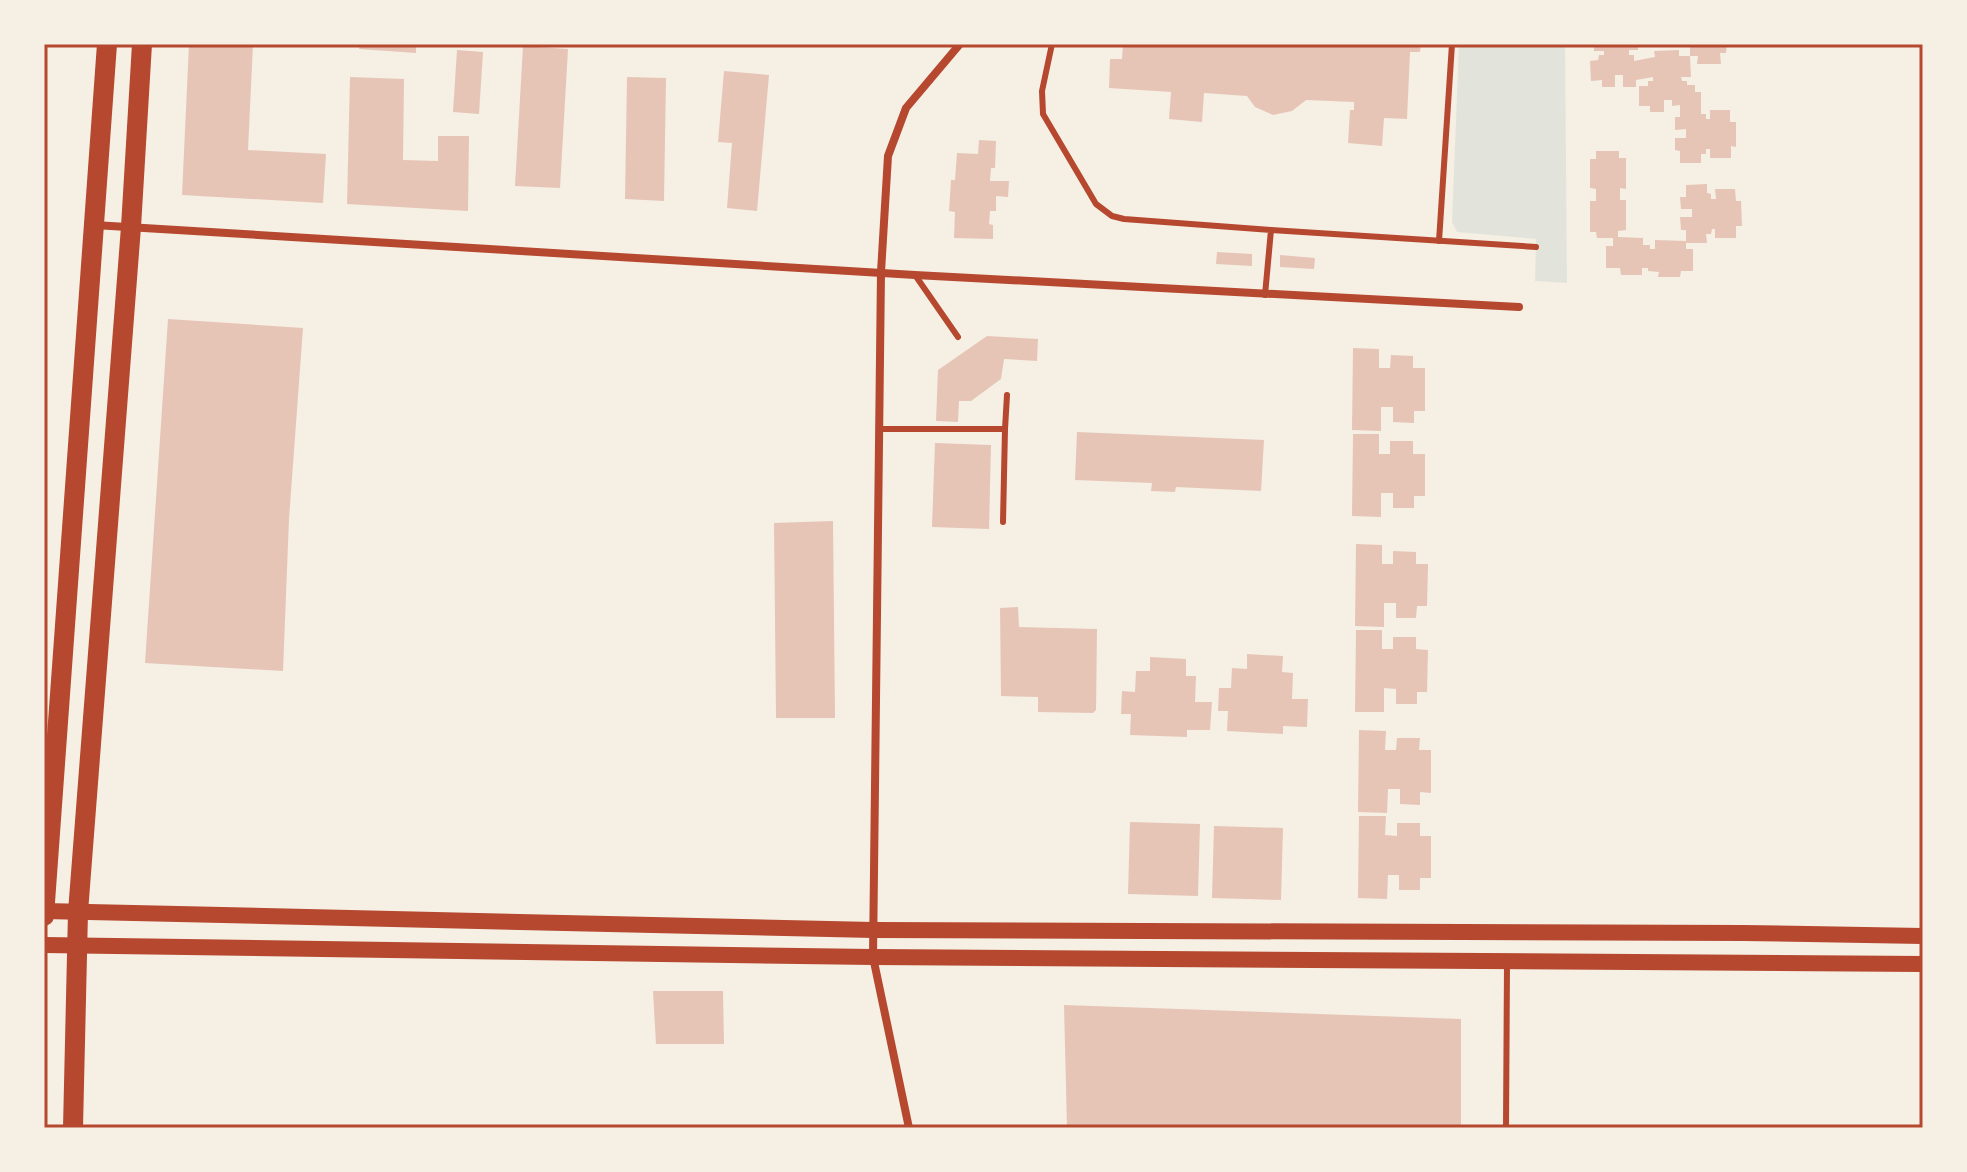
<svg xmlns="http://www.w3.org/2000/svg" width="1967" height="1172" viewBox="0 0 1967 1172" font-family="'Exo 2',sans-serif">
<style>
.green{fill:#e2e4dc}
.building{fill:#e6c5b7}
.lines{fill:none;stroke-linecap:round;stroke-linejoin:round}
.service{stroke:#b5482f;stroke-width:6}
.minor{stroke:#b5482f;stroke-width:8}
.secondary{stroke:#b5482f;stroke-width:16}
.primary{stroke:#b5482f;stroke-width:20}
.neatline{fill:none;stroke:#b5482f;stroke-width:3}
</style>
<rect width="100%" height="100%" fill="#f6efe4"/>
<!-- green -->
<path class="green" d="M 1459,44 L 1565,44 L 1567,283 L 1535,281 L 1536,239 L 1457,232 L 1452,222 Z"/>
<!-- building -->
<g class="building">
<path d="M 189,44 L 253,44 L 248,150 L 326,154 L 323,203 L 182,195 Z"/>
<path d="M 360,44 L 416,44 L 416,53 L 359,49 Z"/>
<path d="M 1123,44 L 1421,44 L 1420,52 L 1410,52 L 1407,119 L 1384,118 L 1382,146 L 1348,143 L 1350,110 L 1354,110 L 1354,102 L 1306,100 L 1292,111 L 1273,115 L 1255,107 L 1247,96 L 1204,93 L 1202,122 L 1169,119 L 1171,92 L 1109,88 L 1110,59 L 1122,59 Z"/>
<path d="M 1594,44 L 1638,44 L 1638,50 L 1629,50 L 1629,55 L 1634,55 L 1634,61 L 1655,57 L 1654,51 L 1679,50 L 1679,56 L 1690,56 L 1691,77 L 1681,77 L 1682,81 L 1687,81 L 1687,85 L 1695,85 L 1695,92 L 1701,92 L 1701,114 L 1706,114 L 1706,119 L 1710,119 L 1710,110 L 1730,110 L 1730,122 L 1736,122 L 1736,147 L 1731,146 L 1731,158 L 1710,158 L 1710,149 L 1706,149 L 1706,154 L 1701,154 L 1701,163 L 1680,163 L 1680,151 L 1675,150 L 1675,138 L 1686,138 L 1686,129 L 1675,130 L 1675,117 L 1680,117 L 1680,105 L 1672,106 L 1672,100 L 1664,100 L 1664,112 L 1650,112 L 1650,106 L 1639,106 L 1639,86 L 1648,86 L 1648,81 L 1653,81 L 1653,77 L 1636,80 L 1636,87 L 1623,87 L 1623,75 L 1615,75 L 1615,87 L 1602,87 L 1602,80 L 1591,81 L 1590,61 L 1598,60 L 1599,55 L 1604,55 L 1604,51 L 1594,51 Z"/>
<path d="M 1690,44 L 1727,44 L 1726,53 L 1720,53 L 1721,64 L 1697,64 L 1698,56 L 1690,56 Z"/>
<path d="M 523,46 L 568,49 L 560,188 L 515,186 Z"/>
<path d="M 457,50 L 483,52 L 479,114 L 453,112 Z"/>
<path d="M 724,71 L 769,75 L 757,211 L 727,208 L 732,143 L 718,142 Z"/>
<path d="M 350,77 L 404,79 L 403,160 L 438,161 L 438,136 L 469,136 L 468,211 L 347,204 Z"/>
<path d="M 627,77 L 666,78 L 664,201 L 625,199 Z"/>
<path d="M 979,140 L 996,141 L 995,168 L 991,168 L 990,181 L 1009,181 L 1008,197 L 996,196 L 996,211 L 990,211 L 989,224 L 993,225 L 993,239 L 954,238 L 955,212 L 949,211 L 951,180 L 955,180 L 957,153 L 978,154 Z"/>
<path d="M 1596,151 L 1619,151 L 1619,158 L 1626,158 L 1626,189 L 1620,188 L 1620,200 L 1626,200 L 1626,230 L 1618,231 L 1618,237 L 1643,238 L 1643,245 L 1650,245 L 1650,249 L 1655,249 L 1655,240 L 1686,241 L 1686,230 L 1681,230 L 1680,217 L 1692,217 L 1692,209 L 1681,209 L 1680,197 L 1686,197 L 1686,185 L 1707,184 L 1707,193 L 1711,194 L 1711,199 L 1716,199 L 1715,189 L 1735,189 L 1736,201 L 1741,201 L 1742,226 L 1736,226 L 1736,238 L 1715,238 L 1715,229 L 1712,229 L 1711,234 L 1706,234 L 1707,243 L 1686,243 L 1686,249 L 1693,249 L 1693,271 L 1681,271 L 1680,277 L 1658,277 L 1659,272 L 1648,271 L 1648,268 L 1642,268 L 1642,275 L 1621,275 L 1620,268 L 1606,268 L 1606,246 L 1613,246 L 1613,238 L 1597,238 L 1596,232 L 1590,232 L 1590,201 L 1596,201 L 1596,189 L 1590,188 L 1590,159 L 1596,159 Z"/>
<path d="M 1217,252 L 1252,254 L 1252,266 L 1216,264 Z"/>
<path d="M 1280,255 L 1315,258 L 1314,269 L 1280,267 Z"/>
<path d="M 168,319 L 303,328 L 289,519 L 283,671 L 145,663 Z"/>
<path d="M 987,336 L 1038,339 L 1037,361 L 1004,359 L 1001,379 L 971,401 L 959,401 L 958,422 L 936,421 L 938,370 Z"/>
<path d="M 1353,348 L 1379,349 L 1379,368 L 1390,368 L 1391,355 L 1413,356 L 1413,368 L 1425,368 L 1425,411 L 1414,411 L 1414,423 L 1393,422 L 1393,407 L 1381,407 L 1381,431 L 1352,430 Z"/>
<path d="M 1077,432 L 1264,440 L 1261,491 L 1176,487 L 1175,492 L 1151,491 L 1152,483 L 1075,480 Z"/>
<path d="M 1353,434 L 1379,434 L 1379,454 L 1390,454 L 1390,441 L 1413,441 L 1413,454 L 1425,454 L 1425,496 L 1414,496 L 1414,508 L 1393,508 L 1393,493 L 1381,493 L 1381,517 L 1352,516 Z"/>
<path d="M 935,443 L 991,445 L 989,529 L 932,527 Z"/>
<path d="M 833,521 L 835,718 L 776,718 L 774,523 Z"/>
<path d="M 1356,544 L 1382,545 L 1382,564 L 1393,564 L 1393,551 L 1416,552 L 1416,564 L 1428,564 L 1427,606 L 1417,606 L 1416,618 L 1396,618 L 1396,603 L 1384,603 L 1384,627 L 1355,626 Z"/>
<path d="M 1018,607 L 1019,627 L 1097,629 L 1096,710 L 1093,713 L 1038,712 L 1038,697 L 1001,696 L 1000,608 Z"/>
<path d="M 1356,630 L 1382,630 L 1382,649 L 1393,649 L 1393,637 L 1416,637 L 1416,649 L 1428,650 L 1427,692 L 1417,692 L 1417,704 L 1396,704 L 1396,689 L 1384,688 L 1384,712 L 1355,712 Z"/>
<path d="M 1247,654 L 1283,656 L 1282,672 L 1293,673 L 1292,699 L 1308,699 L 1307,727 L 1283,726 L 1283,734 L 1227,731 L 1228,711 L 1218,711 L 1219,688 L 1231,688 L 1232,668 L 1247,669 Z"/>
<path d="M 1150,657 L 1186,659 L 1186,676 L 1196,676 L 1195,702 L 1212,702 L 1210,730 L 1187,730 L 1187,737 L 1130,735 L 1131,714 L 1121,714 L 1122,691 L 1135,692 L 1136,671 L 1150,671 Z"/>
<path d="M 1359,730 L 1386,731 L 1385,750 L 1396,750 L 1397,738 L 1420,738 L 1419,750 L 1431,750 L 1431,793 L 1420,792 L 1420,805 L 1400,804 L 1400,789 L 1388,789 L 1387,813 L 1358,812 Z"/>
<path d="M 1359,816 L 1386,816 L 1385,835 L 1397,836 L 1397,823 L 1420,823 L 1420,836 L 1431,836 L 1431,878 L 1420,878 L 1420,890 L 1399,890 L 1399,875 L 1388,875 L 1387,899 L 1358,898 Z"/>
<path d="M 1130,822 L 1200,824 L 1198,896 L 1128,894 Z"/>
<path d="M 1214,826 L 1283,828 L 1281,900 L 1212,898 Z"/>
<path d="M 653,991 L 723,991 L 724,1044 L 656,1044 Z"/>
<path d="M 1064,1005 L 1461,1019 L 1461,1128 L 1067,1128 Z"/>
</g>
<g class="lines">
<!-- service -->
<g class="service">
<path d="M 1052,44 L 1042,91 L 1043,114 L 1096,204 L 1112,216 L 1124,219 L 1271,230 L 1265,295"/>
<path d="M 1271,230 L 1536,247"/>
<path d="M 1439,241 L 1452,44"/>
<path d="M 915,275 L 958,337"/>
<path d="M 881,429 L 1005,429 L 1003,522"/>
<path d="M 1005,429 L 1007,395"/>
<path d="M 1506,1128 L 1507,964"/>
</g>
<!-- minor -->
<g class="minor">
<path d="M 94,225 L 915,275 L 1519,307"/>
<path d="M 909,1128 L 873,957 L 881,272 L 888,156 L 906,108 L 960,44"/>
</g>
<!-- secondary -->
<g class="secondary">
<path d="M 44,911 L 873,930 L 1743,933 L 1923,936"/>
<path d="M 44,945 L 873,957 L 1923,964"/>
</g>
<!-- primary -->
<g class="primary">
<path d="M 44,916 L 107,44"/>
<path d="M 73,1128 L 78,912 L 131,227 L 142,44"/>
</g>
</g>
<!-- border -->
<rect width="1967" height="1172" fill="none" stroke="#f6efe4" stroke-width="92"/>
<rect x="46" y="46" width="1875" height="1080" class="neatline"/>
</svg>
